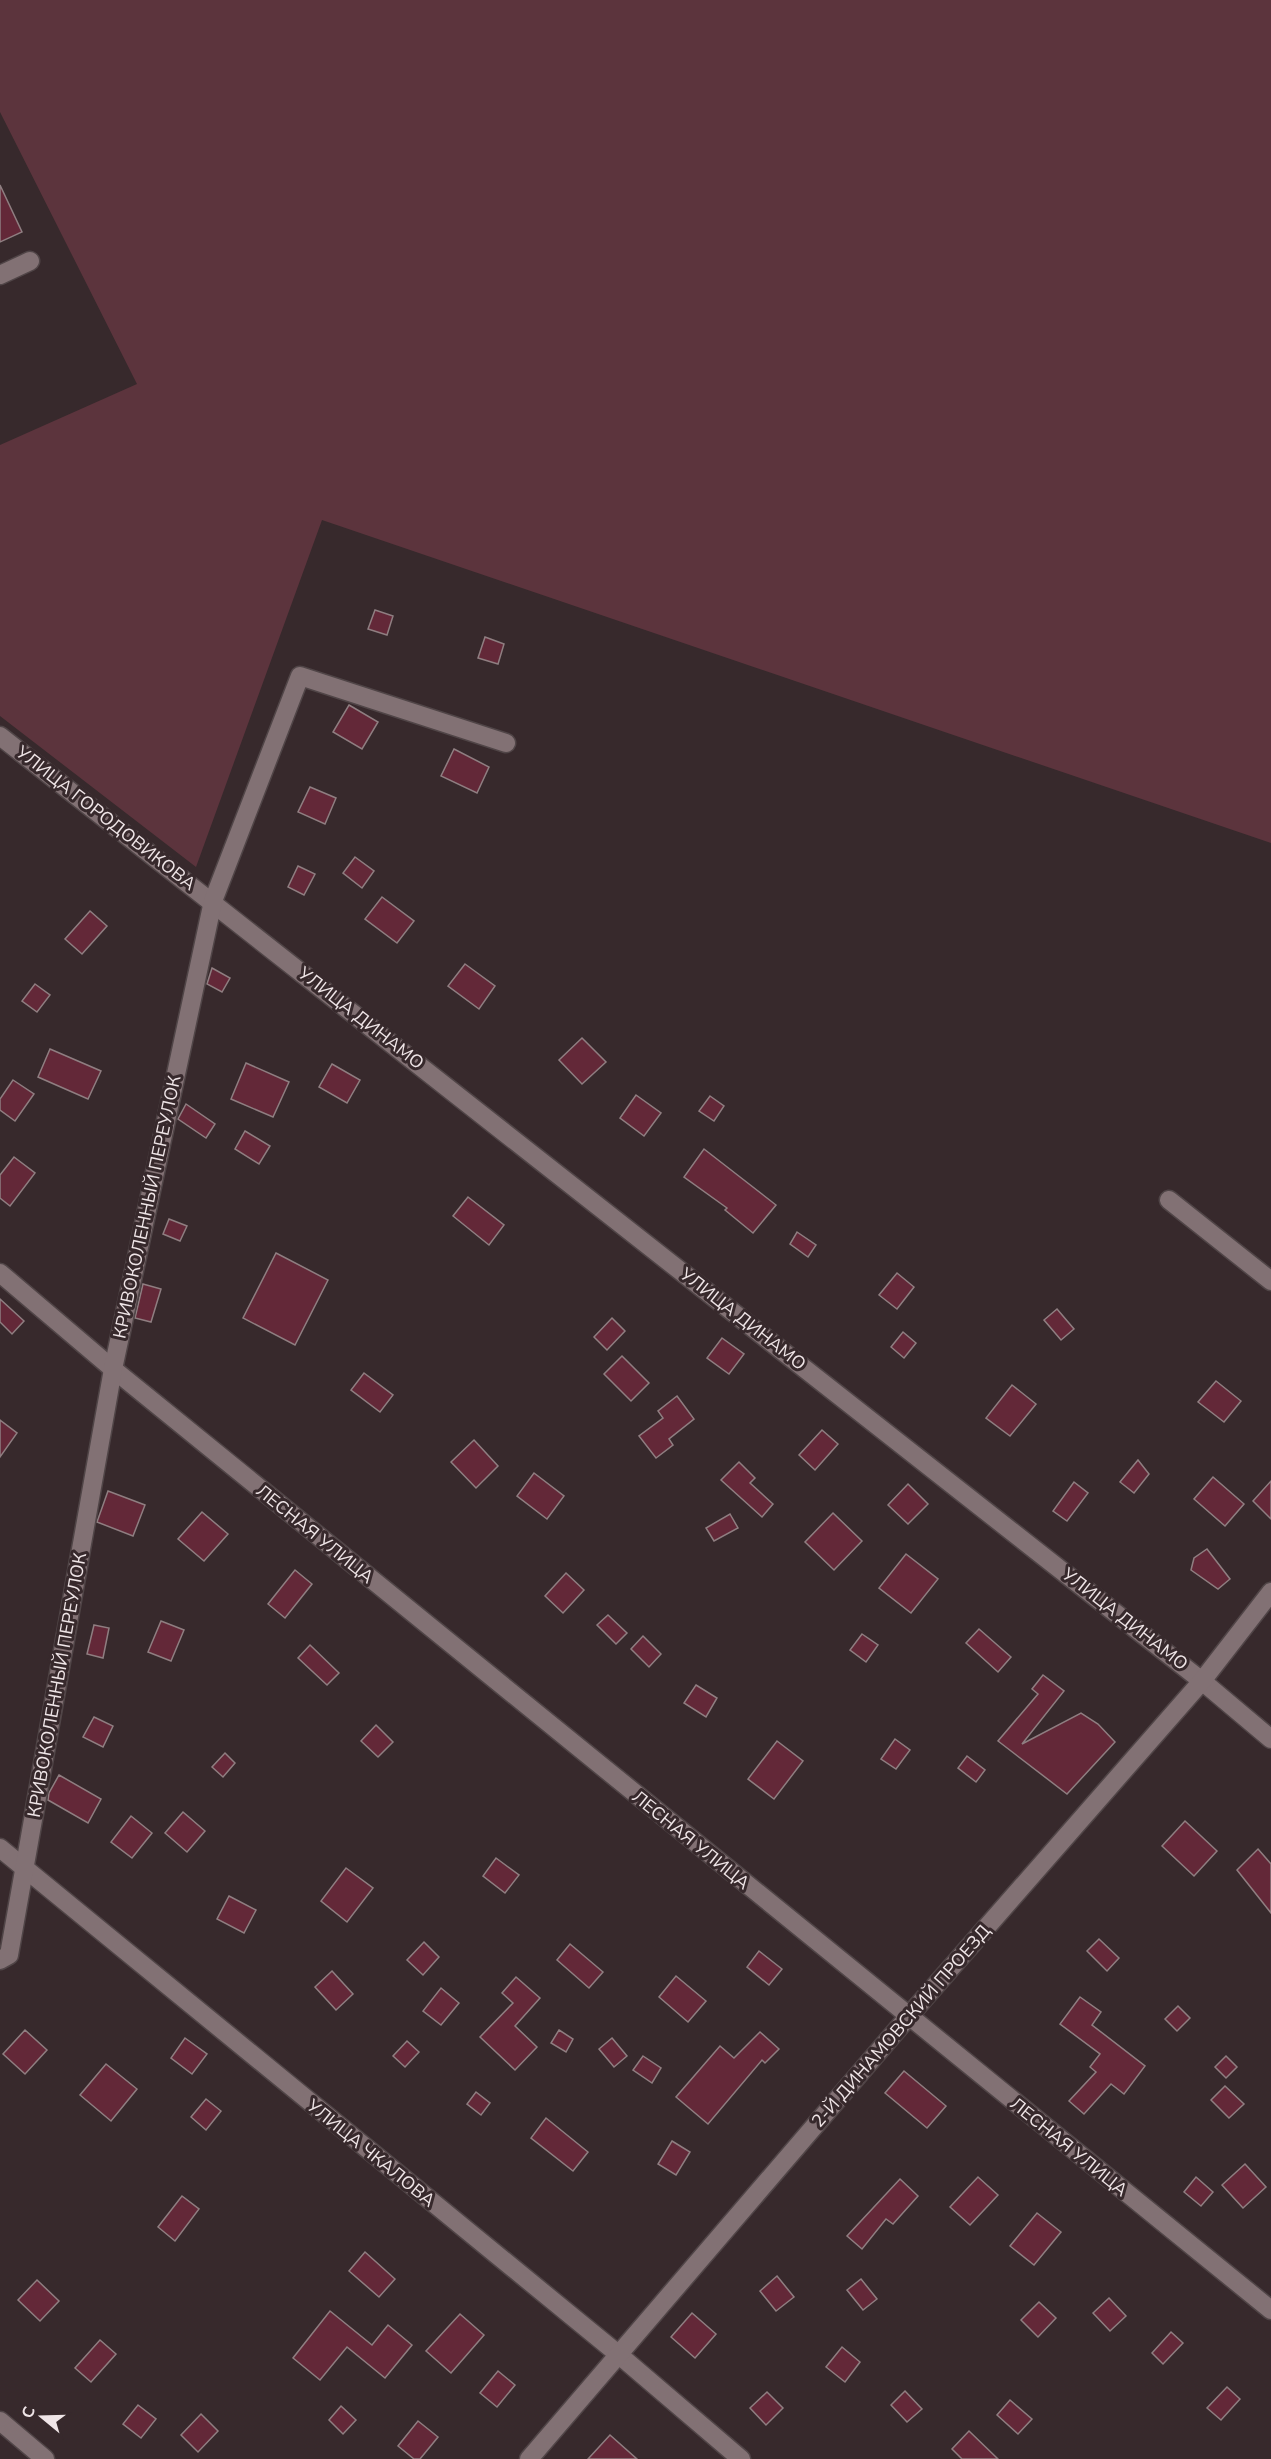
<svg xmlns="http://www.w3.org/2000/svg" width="1271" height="2459" viewBox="0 0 1271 2459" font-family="'Nunito Sans',sans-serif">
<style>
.green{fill:#5c343d}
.building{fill:#632838;stroke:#8f7e81;stroke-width:1.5}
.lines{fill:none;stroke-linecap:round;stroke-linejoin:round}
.minor-casing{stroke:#504547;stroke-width:21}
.minor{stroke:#827174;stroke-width:18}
.labels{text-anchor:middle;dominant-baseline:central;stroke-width:6;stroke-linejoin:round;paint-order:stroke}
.street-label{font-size:18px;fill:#efe5e7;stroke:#37292c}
</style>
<rect width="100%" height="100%" fill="#37292c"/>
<!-- green -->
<path class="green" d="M 0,0 L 1271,0 L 1271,843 L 322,520 L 196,867 L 0,716 L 0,445 L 137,384 L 0,112 Z"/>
<!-- building -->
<g class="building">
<path d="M 0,185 L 22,232 L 0,242 Z"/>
<path d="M 375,610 L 393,616 L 387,635 L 368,629 Z"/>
<path d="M 485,637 L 504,644 L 498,664 L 478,658 Z"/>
<path d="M 349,705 L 378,722 L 362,749 L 333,732 Z"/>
<path d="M 454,749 L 489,767 L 477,793 L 441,776 Z"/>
<path d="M 310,787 L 336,798 L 325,824 L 298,812 Z"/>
<path d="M 355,857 L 374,871 L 362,888 L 343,873 Z"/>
<path d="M 298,866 L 315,874 L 304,895 L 288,887 Z"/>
<path d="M 382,897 L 414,921 L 397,943 L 365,919 Z"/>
<path d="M 90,911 L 107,926 L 82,954 L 65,939 Z"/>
<path d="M 465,964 L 495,986 L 479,1009 L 448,986 Z"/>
<path d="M 212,968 L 230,978 L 222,992 L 207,984 Z"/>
<path d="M 35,984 L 50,995 L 37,1012 L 22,1001 Z"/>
<path d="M 582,1038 L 606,1062 L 582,1084 L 559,1060 Z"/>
<path d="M 50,1049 L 101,1071 L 88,1099 L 38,1077 Z"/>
<path d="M 246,1063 L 289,1082 L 273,1117 L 231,1099 Z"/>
<path d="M 332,1064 L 360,1080 L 347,1103 L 319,1087 Z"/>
<path d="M 13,1080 L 34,1094 L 15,1121 L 0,1110 L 0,1099 Z"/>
<path d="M 636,1095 L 661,1113 L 644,1136 L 620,1118 Z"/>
<path d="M 710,1096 L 724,1106 L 714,1121 L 699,1111 Z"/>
<path d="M 186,1104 L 215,1124 L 206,1138 L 178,1119 Z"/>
<path d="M 245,1131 L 270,1146 L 259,1164 L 235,1149 Z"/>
<path d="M 704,1149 L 776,1205 L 753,1233 L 725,1210 L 727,1208 L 684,1177 Z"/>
<path d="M 14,1157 L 35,1173 L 10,1206 L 0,1198 L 0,1175 Z"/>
<path d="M 468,1197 L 504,1225 L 489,1245 L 453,1216 Z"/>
<path d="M 169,1219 L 187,1226 L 180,1241 L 163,1234 Z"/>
<path d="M 797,1232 L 816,1245 L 808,1257 L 790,1244 Z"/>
<path d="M 276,1253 L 328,1280 L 295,1345 L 243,1318 Z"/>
<path d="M 897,1273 L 914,1287 L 897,1309 L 879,1295 Z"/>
<path d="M 143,1284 L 161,1289 L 151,1322 L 135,1318 Z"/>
<path d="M 0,1299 L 24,1321 L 12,1334 L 0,1322 Z"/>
<path d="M 1057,1309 L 1074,1329 L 1061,1340 L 1044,1320 Z"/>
<path d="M 612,1318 L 625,1331 L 607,1350 L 594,1337 Z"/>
<path d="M 903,1332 L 916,1343 L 904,1358 L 891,1347 Z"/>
<path d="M 722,1338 L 744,1354 L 729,1374 L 707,1358 Z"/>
<path d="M 622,1356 L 649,1383 L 631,1401 L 604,1374 Z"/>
<path d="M 364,1373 L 393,1395 L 380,1412 L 351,1390 Z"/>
<path d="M 1216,1381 L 1241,1401 L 1224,1422 L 1198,1402 Z"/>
<path d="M 1012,1385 L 1036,1404 L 1010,1436 L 986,1418 Z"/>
<path d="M 677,1396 L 694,1419 L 669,1439 L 673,1445 L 656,1458 L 639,1436 L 663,1418 L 658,1411 Z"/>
<path d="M 0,1420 L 17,1433 L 0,1457 Z"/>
<path d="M 822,1430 L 838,1444 L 815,1470 L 799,1455 Z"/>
<path d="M 474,1440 L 498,1466 L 476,1488 L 451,1462 Z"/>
<path d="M 1138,1460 L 1149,1474 L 1134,1493 L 1120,1482 Z"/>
<path d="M 739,1462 L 755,1478 L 750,1483 L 773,1504 L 762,1517 L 721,1480 Z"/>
<path d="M 534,1473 L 564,1496 L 547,1519 L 517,1496 Z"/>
<path d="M 1213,1477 L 1244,1504 L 1225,1526 L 1194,1499 Z"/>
<path d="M 1271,1481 L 1271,1519 L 1253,1501 Z"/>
<path d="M 1074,1482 L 1088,1493 L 1067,1521 L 1053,1511 Z"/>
<path d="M 908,1484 L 928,1504 L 908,1524 L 888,1505 Z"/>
<path d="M 108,1491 L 145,1505 L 133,1536 L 97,1522 Z"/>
<path d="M 202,1512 L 228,1534 L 204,1561 L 178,1539 Z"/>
<path d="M 833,1513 L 862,1541 L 834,1570 L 805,1542 Z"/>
<path d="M 730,1514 L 738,1528 L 714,1541 L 706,1528 Z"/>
<path d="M 1207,1549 L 1230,1579 L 1218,1589 L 1191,1570 L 1194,1558 Z"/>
<path d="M 906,1554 L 938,1579 L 911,1613 L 879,1588 Z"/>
<path d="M 295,1570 L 312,1584 L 285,1618 L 268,1604 Z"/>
<path d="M 566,1573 L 584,1590 L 563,1613 L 545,1596 Z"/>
<path d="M 608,1615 L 627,1633 L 616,1644 L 597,1625 Z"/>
<path d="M 161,1621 L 184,1630 L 171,1661 L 148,1652 Z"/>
<path d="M 94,1625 L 109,1628 L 103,1658 L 87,1654 Z"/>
<path d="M 979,1629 L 1011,1657 L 998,1672 L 966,1643 Z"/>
<path d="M 862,1634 L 878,1645 L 866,1662 L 850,1650 Z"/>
<path d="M 643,1636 L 661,1654 L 649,1667 L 631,1649 Z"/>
<path d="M 310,1645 L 339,1673 L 327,1685 L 298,1658 Z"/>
<path d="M 1043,1675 L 1064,1691 L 1022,1744 L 1081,1713 L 1098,1724 L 1115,1742 L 1067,1794 L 998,1741 L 1038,1694 L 1032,1689 Z"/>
<path d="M 696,1685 L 717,1698 L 706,1717 L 684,1703 Z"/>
<path d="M 94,1717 L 113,1726 L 103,1747 L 83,1737 Z"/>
<path d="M 376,1725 L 393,1742 L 378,1757 L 361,1741 Z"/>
<path d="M 895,1739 L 910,1750 L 896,1769 L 881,1759 Z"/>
<path d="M 777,1741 L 803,1761 L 774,1799 L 748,1779 Z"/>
<path d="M 225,1753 L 235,1763 L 223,1777 L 212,1767 Z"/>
<path d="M 967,1756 L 985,1770 L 976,1782 L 958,1768 Z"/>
<path d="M 59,1775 L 101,1799 L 88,1823 L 48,1800 L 49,1793 Z"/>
<path d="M 183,1812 L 205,1831 L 187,1852 L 165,1833 Z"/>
<path d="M 131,1816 L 152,1833 L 132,1858 L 111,1842 Z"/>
<path d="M 1185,1821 L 1217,1851 L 1194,1876 L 1162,1846 Z"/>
<path d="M 1258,1849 L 1271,1864 L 1271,1913 L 1237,1870 Z"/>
<path d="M 496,1858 L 519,1875 L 505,1893 L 483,1876 Z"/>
<path d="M 346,1868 L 373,1888 L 347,1922 L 321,1901 Z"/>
<path d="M 229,1896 L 256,1910 L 244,1933 L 217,1919 Z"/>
<path d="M 1099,1939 L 1119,1958 L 1107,1971 L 1087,1951 Z"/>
<path d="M 424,1942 L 439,1957 L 423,1975 L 407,1960 Z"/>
<path d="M 570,1944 L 603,1972 L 589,1988 L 557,1960 Z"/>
<path d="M 759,1951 L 782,1969 L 769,1985 L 747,1967 Z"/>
<path d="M 332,1971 L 353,1994 L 336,2010 L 315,1987 Z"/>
<path d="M 676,1976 L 706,2001 L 688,2022 L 659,1997 Z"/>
<path d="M 516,1977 L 540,1998 L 515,2026 L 537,2047 L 515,2070 L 480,2037 L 513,2003 L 502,1993 Z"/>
<path d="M 441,1988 L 459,2003 L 441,2025 L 423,2011 Z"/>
<path d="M 1080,1997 L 1101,2012 L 1092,2025 L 1145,2066 L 1124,2094 L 1111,2084 L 1084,2114 L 1069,2101 L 1096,2072 L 1090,2067 L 1100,2054 L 1060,2024 Z"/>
<path d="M 1178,2006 L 1190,2018 L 1177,2031 L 1165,2019 Z"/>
<path d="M 25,2030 L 47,2050 L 25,2074 L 3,2054 Z"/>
<path d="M 559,2030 L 573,2039 L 566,2052 L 551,2043 Z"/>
<path d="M 760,2032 L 779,2049 L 765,2063 L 762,2060 L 708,2124 L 676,2097 L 720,2046 L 734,2058 Z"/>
<path d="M 185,2038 L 207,2054 L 192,2074 L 171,2058 Z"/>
<path d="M 612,2038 L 627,2056 L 614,2067 L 599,2049 Z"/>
<path d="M 407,2041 L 419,2052 L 405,2067 L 393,2056 Z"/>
<path d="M 643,2056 L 661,2068 L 652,2083 L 633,2070 Z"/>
<path d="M 1226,2056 L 1237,2067 L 1226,2078 L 1215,2067 Z"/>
<path d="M 106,2064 L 137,2089 L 111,2121 L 80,2095 Z"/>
<path d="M 904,2071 L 946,2106 L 927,2128 L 885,2093 Z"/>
<path d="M 1225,2086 L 1244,2104 L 1229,2118 L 1211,2100 Z"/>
<path d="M 476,2092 L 490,2103 L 481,2115 L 467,2104 Z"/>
<path d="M 206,2099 L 221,2111 L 206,2130 L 191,2117 Z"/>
<path d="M 546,2118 L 588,2152 L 573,2171 L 531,2138 Z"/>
<path d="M 672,2141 L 690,2152 L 676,2175 L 658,2164 Z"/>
<path d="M 1245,2164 L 1266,2187 L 1243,2208 L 1222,2185 Z"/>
<path d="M 978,2177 L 998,2195 L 970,2225 L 950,2207 Z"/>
<path d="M 1196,2177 L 1213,2192 L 1201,2206 L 1184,2192 Z"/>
<path d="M 900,2179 L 918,2196 L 893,2224 L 886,2219 L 862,2249 L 847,2236 Z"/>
<path d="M 182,2196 L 199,2209 L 175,2241 L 158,2227 Z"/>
<path d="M 1037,2213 L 1061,2232 L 1034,2265 L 1010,2246 Z"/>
<path d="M 365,2252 L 395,2279 L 379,2297 L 349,2271 Z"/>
<path d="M 777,2276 L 794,2297 L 776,2311 L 760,2291 Z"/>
<path d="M 861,2279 L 877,2299 L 863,2310 L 847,2290 Z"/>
<path d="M 37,2280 L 59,2301 L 40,2321 L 18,2300 Z"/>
<path d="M 1109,2298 L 1126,2316 L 1110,2331 L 1093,2313 Z"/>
<path d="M 1039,2302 L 1056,2318 L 1038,2337 L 1021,2320 Z"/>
<path d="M 330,2311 L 372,2345 L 388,2325 L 412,2345 L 385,2378 L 347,2347 L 320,2380 L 293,2358 Z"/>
<path d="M 692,2313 L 716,2334 L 695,2358 L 671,2337 Z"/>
<path d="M 460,2314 L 484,2335 L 451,2373 L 426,2351 Z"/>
<path d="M 1171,2332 L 1183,2343 L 1163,2364 L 1152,2353 Z"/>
<path d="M 100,2340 L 116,2354 L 91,2382 L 75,2368 Z"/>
<path d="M 842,2347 L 860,2362 L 845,2382 L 826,2367 Z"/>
<path d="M 498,2371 L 515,2385 L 497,2407 L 480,2393 Z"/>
<path d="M 1227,2387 L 1240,2399 L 1221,2420 L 1207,2408 Z"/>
<path d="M 905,2391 L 922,2409 L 907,2422 L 891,2405 Z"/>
<path d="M 767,2392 L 783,2408 L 766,2425 L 750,2408 Z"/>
<path d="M 1010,2400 L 1032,2419 L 1018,2434 L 997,2415 Z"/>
<path d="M 138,2405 L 156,2419 L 141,2438 L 123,2424 Z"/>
<path d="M 341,2406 L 356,2420 L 343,2434 L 329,2420 Z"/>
<path d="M 201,2414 L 218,2431 L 198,2452 L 181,2435 Z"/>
<path d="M 418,2421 L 438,2437 L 420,2459 L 414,2459 L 398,2446 Z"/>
<path d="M 969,2431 L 998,2459 L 962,2459 L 952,2449 Z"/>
<path d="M 610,2435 L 637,2459 L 588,2459 Z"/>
</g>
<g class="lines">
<defs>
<g id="minor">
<path d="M 0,275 L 30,261"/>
<path d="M 0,736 L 1202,1681 L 1271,1739"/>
<path d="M 1169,1200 L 1271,1281"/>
<path d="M 0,1273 L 113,1369 L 1271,2310"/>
<path d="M 0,1848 L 618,2354 L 741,2459"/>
<path d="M 0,1960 L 9,1955 L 113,1369 L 213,901 L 300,676 L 506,743"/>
<path d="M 0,2421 L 45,2459"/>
<path d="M 529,2459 L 908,2017 L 1202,1681 L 1271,1592"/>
</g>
</defs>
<!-- minor casing -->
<use href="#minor" class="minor-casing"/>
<!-- minor -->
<use href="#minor" class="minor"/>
</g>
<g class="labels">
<!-- street labels -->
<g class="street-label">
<text transform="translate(106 818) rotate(38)">УЛИЦА ГОРОДОВИКОВА</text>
<text transform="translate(361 1018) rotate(38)">УЛИЦА ДИНАМО</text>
<text transform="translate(147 1207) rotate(-78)">КРИВОКОЛЕННЫЙ ПЕРЕУЛОК</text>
<text transform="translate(743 1319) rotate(38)">УЛИЦА ДИНАМО</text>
<text transform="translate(315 1534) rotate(39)">ЛЕСНАЯ УЛИЦА</text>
<text transform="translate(1125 1619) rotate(38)">УЛИЦА ДИНАМО</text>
<text transform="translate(57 1685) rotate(-80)">КРИВОКОЛЕННЫЙ ПЕРЕУЛОК</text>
<text transform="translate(691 1840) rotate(39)">ЛЕСНАЯ УЛИЦА</text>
<text transform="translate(901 2026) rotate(-49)">2-Й ДИНАМОВСКИЙ ПРОЕЗД</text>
<text transform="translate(1069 2147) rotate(39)">ЛЕСНАЯ УЛИЦА</text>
<text transform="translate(371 2153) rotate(39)">УЛИЦА ЧКАЛОВА</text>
</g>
</g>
<!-- north arrow -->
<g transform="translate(42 2417) rotate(289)" stroke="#37292c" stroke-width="4.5" paint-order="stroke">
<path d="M0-4.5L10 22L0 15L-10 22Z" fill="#efe5e7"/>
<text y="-9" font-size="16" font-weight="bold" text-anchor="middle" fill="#efe5e7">С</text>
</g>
</svg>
